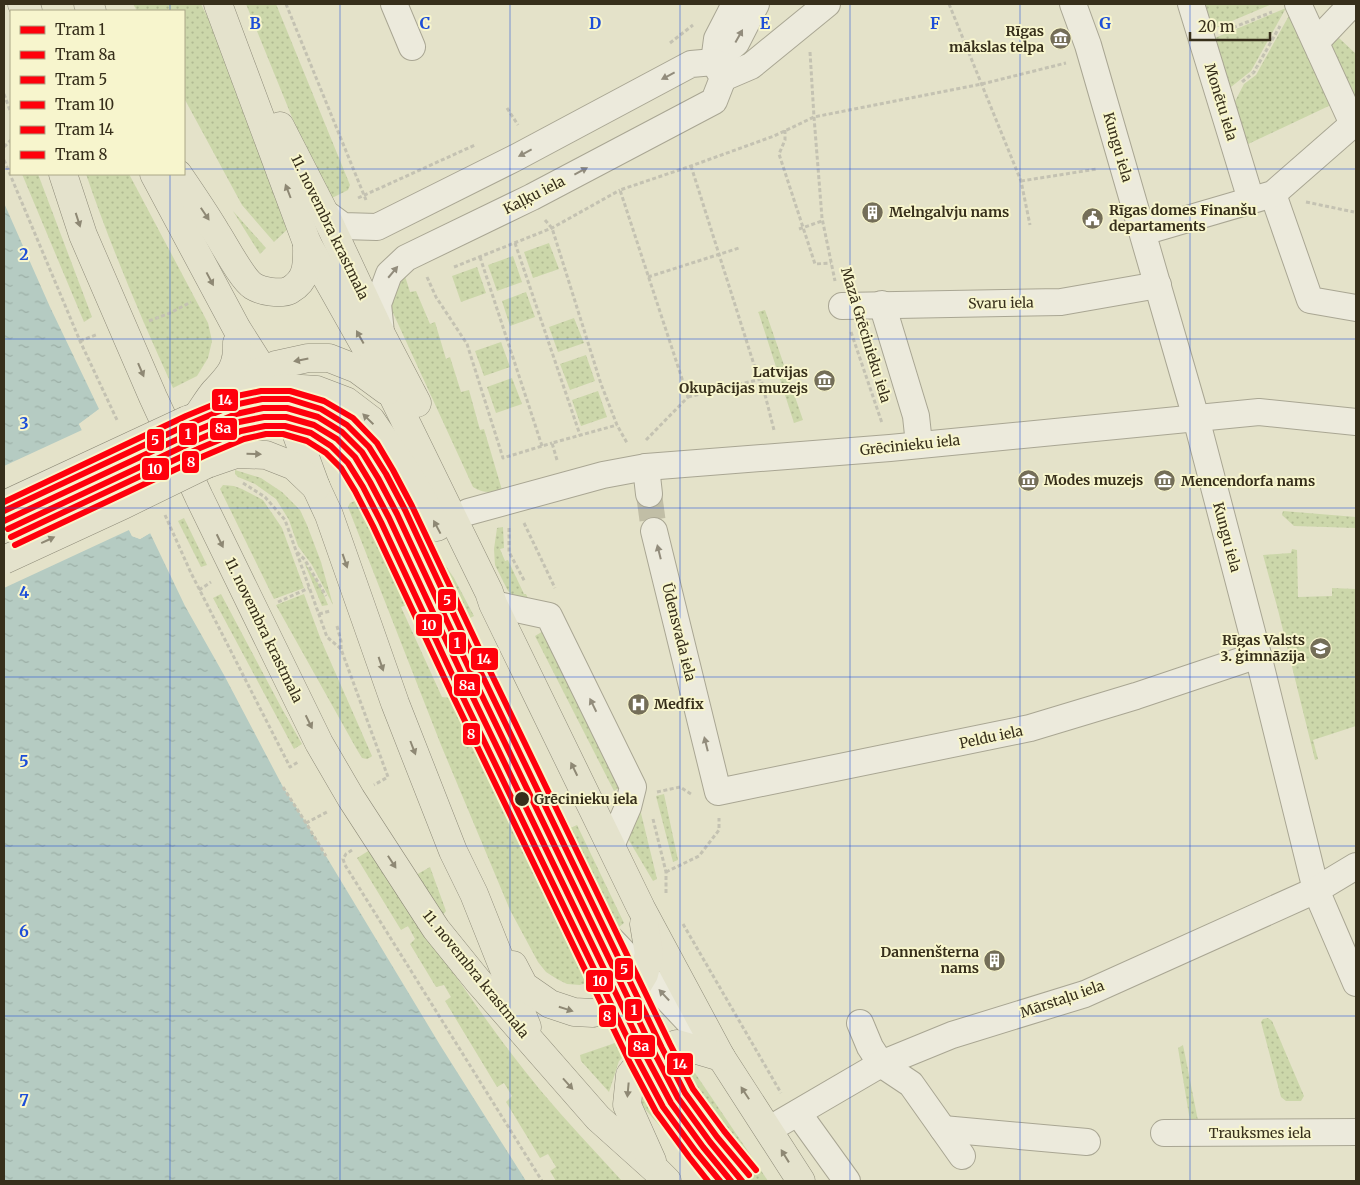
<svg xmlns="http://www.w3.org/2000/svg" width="1360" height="1185" viewBox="0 0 1360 1185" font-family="Merriweather,serif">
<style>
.grass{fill:url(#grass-dots)}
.water{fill:url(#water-ripples)}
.pier{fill:#e4e2c9}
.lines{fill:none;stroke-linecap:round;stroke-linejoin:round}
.minor-tunnel{stroke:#c1bea6;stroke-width:26;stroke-dasharray:26 13;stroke-linecap:butt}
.minor-casing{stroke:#a9a693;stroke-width:28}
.major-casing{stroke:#8e8b79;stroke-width:29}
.path{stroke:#c4c2b2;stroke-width:3;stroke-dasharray:4 2.5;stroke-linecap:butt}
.minor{stroke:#eceadc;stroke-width:26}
.major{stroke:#e4e2cc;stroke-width:28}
.major-bridge-casing{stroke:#8e8b79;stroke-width:29;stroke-linecap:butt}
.major-bridge{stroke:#e4e2cc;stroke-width:28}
.tram-1-casing{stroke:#f7f5cd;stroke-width:10}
.tram-2-casing{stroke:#f7f5cd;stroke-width:10}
.tram-3-casing{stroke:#f7f5cd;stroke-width:10}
.tram-4-casing{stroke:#f7f5cd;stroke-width:10}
.tram-5-casing{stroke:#f7f5cd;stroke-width:10}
.tram-6-casing{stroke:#f7f5cd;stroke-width:10}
.tram-1{stroke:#ff000c;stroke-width:6}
.tram-2{stroke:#ff000c;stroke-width:6}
.tram-3{stroke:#ff000c;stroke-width:6}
.tram-4{stroke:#ff000c;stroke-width:6}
.tram-5{stroke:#ff000c;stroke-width:6}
.tram-6{stroke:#ff000c;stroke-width:6}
.oneway{fill:#928c7c}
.oneway2{fill:#8e8874}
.grid{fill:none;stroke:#1d4ed8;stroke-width:1;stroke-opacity:0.55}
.stop-dot{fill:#372f1b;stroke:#f7f5cd;stroke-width:2}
.labels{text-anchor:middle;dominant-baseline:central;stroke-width:4;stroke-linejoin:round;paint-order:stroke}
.poi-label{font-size:14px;font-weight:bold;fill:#372f1b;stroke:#f7f5cd;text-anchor:start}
.street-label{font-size:14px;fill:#372f1b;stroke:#f7f5cd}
.stop-label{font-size:14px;font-weight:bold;fill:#372f1b;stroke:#f7f5cd;text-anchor:start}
.grid-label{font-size:16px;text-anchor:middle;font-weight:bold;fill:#1d4ed8;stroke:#f7f5cd;stroke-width:4;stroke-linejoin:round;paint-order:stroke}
.line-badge{stroke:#f7f5cd;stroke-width:2}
.badge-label{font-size:14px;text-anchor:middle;font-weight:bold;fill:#fff}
</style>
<defs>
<pattern id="grass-dots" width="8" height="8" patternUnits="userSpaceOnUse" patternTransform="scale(1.25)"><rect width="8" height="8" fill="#ccd7aa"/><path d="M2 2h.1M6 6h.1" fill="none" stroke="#b0b992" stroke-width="1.8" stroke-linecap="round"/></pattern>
<pattern id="water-ripples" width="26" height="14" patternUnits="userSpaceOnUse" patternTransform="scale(1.25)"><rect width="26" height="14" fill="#b5cbc2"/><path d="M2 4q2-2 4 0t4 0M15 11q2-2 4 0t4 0" fill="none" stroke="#9cafa6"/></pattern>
</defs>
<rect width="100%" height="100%" fill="#e4e2c9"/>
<!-- grass -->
<g class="grass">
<path d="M 133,4 L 201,4 L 209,20 L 291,226 L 274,242 L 242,205 L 184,98 L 184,11 L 137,11 Z"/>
<path d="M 246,4 L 276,4 L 350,185 L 348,190 L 326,201 Z"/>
<path d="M 1198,4 L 1272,4 L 1206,32 Z"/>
<path d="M 1286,8 L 1251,71 L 1226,91 L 1210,40 Z"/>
<path d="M 1291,12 L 1333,104 L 1244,146 L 1231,109 L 1244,84 L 1256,75 Z"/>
<path d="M 1339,38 L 1356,54 L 1356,95 L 1354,96 L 1333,51 L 1332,44 Z"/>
<path d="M 22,174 L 38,174 L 92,317 L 84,322 Z"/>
<path d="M 86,174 L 129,174 L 208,323 L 212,341 L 208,358 L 197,376 L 173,388 C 141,318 111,247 86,174 Z"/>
<path d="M 233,211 L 266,248 L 260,254 Z"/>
<path d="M 549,243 L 559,269 L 533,278 L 524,252 Z"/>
<path d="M 513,256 L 522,282 L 497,291 L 488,265 Z"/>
<path d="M 477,267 L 486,293 L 461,302 L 452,276 Z"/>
<path d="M 404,273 L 410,292 L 416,291 L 430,324 L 435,322 L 446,359 L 450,357 L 461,392 L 469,390 L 480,430 L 484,429 L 502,490 C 491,493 482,493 473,487 L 388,302 Z"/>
<path d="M 526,292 L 535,317 L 510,326 L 502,301 Z"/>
<path d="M 765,310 L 803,420 L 794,423 L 759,314 L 758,312 Z"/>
<path d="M 574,318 L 584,343 L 558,352 L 549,327 Z"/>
<path d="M 501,342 L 510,367 L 484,376 L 475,351 Z"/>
<path d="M 586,355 L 595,381 L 570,390 L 560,364 Z"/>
<path d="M 512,378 L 522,404 L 496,413 L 487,387 Z"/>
<path d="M 598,391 L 607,417 L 581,426 L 572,400 Z"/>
<path d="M 338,413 L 357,421 L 370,434 L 411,506 L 427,538 L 454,578 L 474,616 L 470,618 L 455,588 L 446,592 L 461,623 L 455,626 L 442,595 L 444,594 L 442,589 L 440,589 L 432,567 L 385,467 L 367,440 Z"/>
<path d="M 235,470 L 261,478 L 282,492 L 300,510 L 307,525 L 321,562 L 333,605 L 312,565 L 298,546 L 289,520 L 276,499 L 255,484 L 238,477 L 235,474 Z"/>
<path d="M 223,485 L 234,486 L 242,489 L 263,500 L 282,528 L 304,588 L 274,599 L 220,489 Z"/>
<path d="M 362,498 L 367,500 L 430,628 L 424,631 L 410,604 L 401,607 L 442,697 L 451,698 L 501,803 L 509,811 L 518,809 L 600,979 L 580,985 L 567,984 L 557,979 L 546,972 L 538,962 L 510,910 L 441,745 L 348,507 L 350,503 Z"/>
<path d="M 1283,511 L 1356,517 L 1356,528 L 1294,526 L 1282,515 Z"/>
<path d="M 184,518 L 207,565 L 201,567 L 178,521 Z"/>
<path d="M 503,527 L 504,548 L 500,549 L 505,561 L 508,560 L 524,594 L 526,594 L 531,605 L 521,602 L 508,591 L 495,565 L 494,549 L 497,528 Z"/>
<path d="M 1292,549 L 1297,550 L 1298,597 L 1332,596 L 1332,588 L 1356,589 L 1356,726 L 1313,740 L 1318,759 L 1315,760 L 1278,610 L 1263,555 L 1291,553 Z"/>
<path d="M 304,562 L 320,586 L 328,605 L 322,606 Z"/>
<path d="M 221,594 L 281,707 L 302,744 L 294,749 L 213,598 Z"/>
<path d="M 304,594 L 321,640 L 372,756 L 371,757 L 367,759 L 362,758 L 356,748 L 276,605 Z"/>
<path d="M 545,630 L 624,785 L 614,791 L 535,636 Z"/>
<path d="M 664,794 L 678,860 L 673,862 L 656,796 Z"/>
<path d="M 640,809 L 657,879 L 653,881 L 627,837 Z"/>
<path d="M 577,825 L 624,923 L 619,927 L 616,928 L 574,867 L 557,834 Z"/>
<path d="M 373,848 C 426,931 478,1015 541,1091 C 567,1122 595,1151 622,1181 L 556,1181 L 550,1171 L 556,1167 L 548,1154 L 540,1158 L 506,1102 L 512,1096 L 504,1083 L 497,1087 L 445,1001 L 451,997 L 444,985 L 436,987 L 410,944 L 415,939 L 408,926 L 401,930 L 357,858 Z"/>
<path d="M 430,867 L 446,911 L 443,915 L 416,875 Z"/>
<path d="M 1268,1018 L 1272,1021 L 1304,1096 L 1301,1101 L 1286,1101 L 1281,1097 L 1261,1022 L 1263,1019 Z"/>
<path d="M 628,1034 L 634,1047 L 619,1061 L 609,1092 L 581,1061 L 580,1055 L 615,1043 Z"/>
<path d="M 1183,1045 L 1199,1126 L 1191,1127 L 1178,1048 Z"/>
<path d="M 680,1062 L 695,1073 L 768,1181 L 749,1181 L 715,1141 L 688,1101 L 668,1064 Z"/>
<path d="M 647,1077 L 674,1122 L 703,1164 L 718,1181 L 708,1181 L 644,1108 C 638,1096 641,1088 647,1077 Z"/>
</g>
<!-- water -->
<path class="water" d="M 4,203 L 50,307 L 99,409 L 79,424 L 132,536 L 140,539 L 150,533 L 185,606 L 224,675 L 283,787 L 306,823 L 440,1045 L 526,1181 L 4,1181 Z"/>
<!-- pier -->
<path class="pier" d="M 101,408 L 101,411 L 82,425 L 134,534 L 139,536 L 149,531 L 152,532 L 140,539 L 132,536 L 129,530 L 4,588 L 4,466 L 82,430 L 79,424 Z"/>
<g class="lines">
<!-- minor-tunnel -->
<path class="minor-tunnel" d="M 649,494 L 654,531"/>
<defs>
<g id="minor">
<path d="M 394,4 L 412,47"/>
<path d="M 1073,4 L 1088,45 L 1196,418 L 1258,655 L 1316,890 L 1356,983"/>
<path d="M 1191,4 L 1251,200"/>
<path d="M 1316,42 L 1352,4"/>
<path d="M 714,62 L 736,43 L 756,4"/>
<path d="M 714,62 L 717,39 L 735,4"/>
<path d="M 723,78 L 751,66 L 827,4"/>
<path d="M 1273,194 L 1310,300 L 1356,308"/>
<path d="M 324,212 L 343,226 L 377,227 L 515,158 L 691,64 L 714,62"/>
<path d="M 1143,232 L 1273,194 L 1353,124 L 1298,4"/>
<path d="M 882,304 L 916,416 L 919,444"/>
<path d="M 842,306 L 1061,302 L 1158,285"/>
<path d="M 381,333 L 378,304 L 389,274 L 406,258 L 532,197 L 714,101 L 723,78 L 714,62"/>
<path d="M 197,416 C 203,418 209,422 215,423 C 232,426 247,416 264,415 C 278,414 292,417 305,421 C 351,437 368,475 389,515 L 577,904 L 644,974 L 707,1041"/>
<path d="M 646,467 L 649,494"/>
<path d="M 468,512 L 603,475 L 646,467 L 890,448 L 1259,412 L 1356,422"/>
<path d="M 654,531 L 718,792 L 1030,728 L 1136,696 L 1258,655"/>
<path d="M 493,604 L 549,616 L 633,787 L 628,807 L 611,846"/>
<path d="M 860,1023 L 870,1047 L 881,1064 L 911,1084 L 962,1156"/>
<path d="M 798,1113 L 847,1181"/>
<path d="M 943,1129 L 1087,1142"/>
<path d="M 768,1130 L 881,1064 L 952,1035 L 1085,994 L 1316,890 L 1356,866"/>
<path d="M 1164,1133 L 1356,1132"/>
</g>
<g id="major">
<path d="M 22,4 L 28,11"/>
<path d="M 88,4 L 92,11"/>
<path d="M 218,4 L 307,243 L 392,394 L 489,592 L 493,604 L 641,908 L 721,1057 L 801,1181"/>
<path d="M 280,126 L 324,212 L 381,334 L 417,403"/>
<path d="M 63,174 L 83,235 L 153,397 L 199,497 L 319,743 L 351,798 L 436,929 L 478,981 L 598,1118 L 656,1170 L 667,1181"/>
<path d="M 154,174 L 237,329 L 287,408 L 316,487 L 329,515 L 395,703 L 453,851 L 474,894 L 527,1027"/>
<path d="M 178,174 C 191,193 204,212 216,232 C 224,244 242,279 253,286 C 261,291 280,295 290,290 C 309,279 307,262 307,243"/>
<path d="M 247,377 L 276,365 L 308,358 L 329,358 L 357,369 L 387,391"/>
<path d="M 197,416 C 203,408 208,399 214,392 C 230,375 238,367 237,343"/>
<path d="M 187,420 L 256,394 L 286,388 L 317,390 L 346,401 L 371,420 L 407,473 L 421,497 L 437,527"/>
<path d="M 207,464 L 236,454 L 266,455 L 294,466 L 316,487"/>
<path d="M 513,965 L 524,986 L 550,1004 L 574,1012 L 593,1013 L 619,1006 L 629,999 L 644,974 L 649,954 L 644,924"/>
<path d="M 652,1161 L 627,1105 L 630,1075 L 645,1057 L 654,1052 L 677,1044 L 721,1057"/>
</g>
</defs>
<!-- minor casing -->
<use href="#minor" class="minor-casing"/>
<!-- major casing -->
<use href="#major" class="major-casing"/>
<!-- path -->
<g class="path">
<path d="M 286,4 L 366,200"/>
<path d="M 949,4 L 1021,181 L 1030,225"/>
<path d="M 1227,30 L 1272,12"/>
<path d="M 670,43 L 693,25"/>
<path d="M 810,52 L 814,117 L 822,218 L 835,281"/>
<path d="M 1242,82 L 1254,72 L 1280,26"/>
<path d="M 4,94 L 11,113"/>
<path d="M 507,108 L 518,125"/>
<path d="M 785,130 L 785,140 L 779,154 L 815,264 L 831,263"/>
<path d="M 4,147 L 11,140"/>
<path d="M 4,160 L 80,341 L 117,420"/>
<path d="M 691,166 L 756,371 L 761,379 L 774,430"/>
<path d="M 1021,181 L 1097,169"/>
<path d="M 358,198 L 475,145"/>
<path d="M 1306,202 L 1354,212"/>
<path d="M 545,220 L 552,228 L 601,384 L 617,425 L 627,443"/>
<path d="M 799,229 L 822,221"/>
<path d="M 515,243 L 580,435"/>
<path d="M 480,257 L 542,446"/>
<path d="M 454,267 L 552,228 L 620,190"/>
<path d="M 427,277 L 436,297 L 467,344 L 503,458 L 552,443"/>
<path d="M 648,277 L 739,248"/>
<path d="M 149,321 L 170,313 L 191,302"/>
<path d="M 851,332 L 882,423"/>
<path d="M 80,341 L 98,334"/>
<path d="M 688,397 L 761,379"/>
<path d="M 646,440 L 688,397 L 620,190 L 691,166 L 774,136 L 814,117 L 982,84 L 1066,63"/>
<path d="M 557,460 L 552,443 L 617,425"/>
<path d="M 243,483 L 265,497 L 285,520 L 327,637 L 341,649 L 388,777 L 374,785"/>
<path d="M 165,515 L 191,573 L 290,767 L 298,762"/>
<path d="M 524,523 L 555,588"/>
<path d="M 509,528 L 509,552 L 525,582"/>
<path d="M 297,552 L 305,560 L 326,596"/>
<path d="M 199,590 L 211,582"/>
<path d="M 278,602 L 309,588"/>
<path d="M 319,614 L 330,611"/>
<path d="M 337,626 L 341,641 L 341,649"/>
<path d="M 283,787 L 306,823 L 326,856"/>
<path d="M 657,792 L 680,787 L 691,794"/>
<path d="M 653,819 L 666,872 L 666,894"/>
<path d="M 306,823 L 327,812"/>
<path d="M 352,850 L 346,854 L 343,859 L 345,865 L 542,1181"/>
<path d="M 666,872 L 699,856 L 719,830 L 719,818"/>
<path d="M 683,924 L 781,1093"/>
</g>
<!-- minor -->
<use href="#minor" class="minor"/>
<!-- major -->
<use href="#major" class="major"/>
<defs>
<g id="major-bridge">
<path d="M 4,505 L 187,420"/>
<path d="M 4,560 L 123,505 L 207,464"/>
</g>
</defs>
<!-- major-bridge casing -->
<use href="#major-bridge" class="major-bridge-casing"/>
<!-- major-bridge -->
<use href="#major-bridge" class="major-bridge"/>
<defs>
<path id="tram-1" d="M 4,521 L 193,432 L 236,414 L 263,408 L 287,408 L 318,417 L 342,432 L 362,452 L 378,478 L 397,514 L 473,677 L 654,1052 L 678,1098 L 710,1142 L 742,1181"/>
<path id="tram-2" d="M 8,529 L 197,440 L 239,422 L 264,417 L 286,417 L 314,425 L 337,439 L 355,457 L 370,482 L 389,518 L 465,681 L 646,1056 L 671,1103 L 703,1147 L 731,1181"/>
<path id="tram-3" d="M 4,511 L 189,424 L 234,405 L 262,399 L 289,399 L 321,409 L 347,425 L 369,447 L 386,474 L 405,510 L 481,673 L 662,1048 L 685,1093 L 717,1137 L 749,1175"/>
<path id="tram-4" d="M 11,537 L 200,448 L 241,431 L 265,426 L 285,426 L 311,433 L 331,446 L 348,463 L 363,487 L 381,522 L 457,685 L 638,1060 L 663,1107 L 696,1152 L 720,1181"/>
<path id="tram-5" d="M 4,502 L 186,416 L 232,397 L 261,391 L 290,391 L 324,401 L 353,418 L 377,443 L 393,470 L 412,506 L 489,669 L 670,1044 L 693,1089 L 724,1131 L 756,1170"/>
<path id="tram-6" d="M 15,545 L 204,456 L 244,439 L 266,434 L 283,434 L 307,441 L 326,453 L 341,468 L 355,491 L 373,526 L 449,688 L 630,1063 L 656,1112 L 689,1157 L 708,1181"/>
</defs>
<!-- tram-1 casing -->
<use href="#tram-1" class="tram-1-casing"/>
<!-- tram-2 casing -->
<use href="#tram-2" class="tram-2-casing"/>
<!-- tram-3 casing -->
<use href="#tram-3" class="tram-3-casing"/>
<!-- tram-4 casing -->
<use href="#tram-4" class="tram-4-casing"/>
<!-- tram-5 casing -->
<use href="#tram-5" class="tram-5-casing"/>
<!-- tram-6 casing -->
<use href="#tram-6" class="tram-6-casing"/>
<!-- tram-1 -->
<use href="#tram-1" class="tram-1"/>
<!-- tram-2 -->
<use href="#tram-2" class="tram-2"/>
<!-- tram-3 -->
<use href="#tram-3" class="tram-3"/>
<!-- tram-4 -->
<use href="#tram-4" class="tram-4"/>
<!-- tram-5 -->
<use href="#tram-5" class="tram-5"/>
<!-- tram-6 -->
<use href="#tram-6" class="tram-6"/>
</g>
<!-- one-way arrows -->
<defs><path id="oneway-solid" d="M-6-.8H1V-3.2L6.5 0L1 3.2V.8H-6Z" transform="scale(1.25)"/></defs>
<g class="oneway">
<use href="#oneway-solid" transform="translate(739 36) rotate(-61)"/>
<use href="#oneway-solid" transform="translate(668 76) rotate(152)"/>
<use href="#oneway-solid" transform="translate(525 153) rotate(152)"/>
<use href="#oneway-solid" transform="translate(581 171) rotate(-28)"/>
<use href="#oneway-solid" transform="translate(393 272) rotate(-50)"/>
<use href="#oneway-solid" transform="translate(659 552) rotate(-104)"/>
<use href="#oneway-solid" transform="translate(593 705) rotate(-116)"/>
<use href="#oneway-solid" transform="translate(706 744) rotate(-104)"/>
<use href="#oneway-solid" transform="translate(664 995) rotate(-133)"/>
</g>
<g class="oneway2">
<use href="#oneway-solid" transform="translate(288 191) rotate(-111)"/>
<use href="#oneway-solid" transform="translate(205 214) rotate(56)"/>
<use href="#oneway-solid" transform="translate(78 220) rotate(72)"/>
<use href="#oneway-solid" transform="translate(210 279) rotate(62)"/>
<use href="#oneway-solid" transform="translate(360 337) rotate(-119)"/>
<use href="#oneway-solid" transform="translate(301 360) rotate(169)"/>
<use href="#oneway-solid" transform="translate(141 370) rotate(67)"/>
<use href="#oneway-solid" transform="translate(368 419) rotate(-136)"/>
<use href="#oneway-solid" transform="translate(254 454) rotate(2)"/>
<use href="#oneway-solid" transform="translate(437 527) rotate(-118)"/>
<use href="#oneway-solid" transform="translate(48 540) rotate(-25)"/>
<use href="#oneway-solid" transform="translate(220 541) rotate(64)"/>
<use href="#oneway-solid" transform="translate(345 561) rotate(71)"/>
<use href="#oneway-solid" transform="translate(381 664) rotate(71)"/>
<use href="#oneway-solid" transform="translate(309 722) rotate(64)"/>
<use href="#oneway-solid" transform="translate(413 748) rotate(69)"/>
<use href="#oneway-solid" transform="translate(574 769) rotate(-116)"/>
<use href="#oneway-solid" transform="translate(392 862) rotate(57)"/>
<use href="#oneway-solid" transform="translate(566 1009) rotate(17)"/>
<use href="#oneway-solid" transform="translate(568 1084) rotate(48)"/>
<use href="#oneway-solid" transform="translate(628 1090) rotate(95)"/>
<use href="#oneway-solid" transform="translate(745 1093) rotate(-123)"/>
<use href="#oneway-solid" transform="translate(785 1156) rotate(-122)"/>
</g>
<!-- grid -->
<path class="grid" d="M 170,4 L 170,11M 340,4 L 340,1181M 510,4 L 510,1181M 680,4 L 680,1181M 850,4 L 850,1181M 1020,4 L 1020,1181M 1190,4 L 1190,1181M 4,169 L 11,169M 184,169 L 1356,169M 170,174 L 170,1181M 4,339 L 1356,339M 4,508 L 1356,508M 4,677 L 1356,677M 4,846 L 1356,846M 4,1016 L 1356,1016"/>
<!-- icons -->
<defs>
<symbol id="museum-disc" viewBox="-11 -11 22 22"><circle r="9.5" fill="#746e58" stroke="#f7f5cd"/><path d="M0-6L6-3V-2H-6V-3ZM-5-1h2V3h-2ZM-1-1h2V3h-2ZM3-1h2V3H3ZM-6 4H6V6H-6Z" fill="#fff"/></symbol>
<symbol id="building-disc" viewBox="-11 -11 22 22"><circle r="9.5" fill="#746e58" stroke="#f7f5cd"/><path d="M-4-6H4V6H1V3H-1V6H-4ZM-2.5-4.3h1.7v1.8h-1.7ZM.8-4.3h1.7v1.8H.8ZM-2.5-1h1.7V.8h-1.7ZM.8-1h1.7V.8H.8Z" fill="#fff"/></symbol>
<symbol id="civic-disc" viewBox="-11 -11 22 22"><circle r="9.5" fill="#746e58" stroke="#f7f5cd"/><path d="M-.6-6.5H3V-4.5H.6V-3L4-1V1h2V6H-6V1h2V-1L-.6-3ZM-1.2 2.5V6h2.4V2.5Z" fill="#fff"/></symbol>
<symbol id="school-disc" viewBox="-11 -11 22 22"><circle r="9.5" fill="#746e58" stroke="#f7f5cd"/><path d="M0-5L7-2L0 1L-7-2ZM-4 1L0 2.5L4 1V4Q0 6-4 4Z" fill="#fff"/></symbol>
<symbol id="hospital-disc" viewBox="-11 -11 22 22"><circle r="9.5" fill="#746e58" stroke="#f7f5cd"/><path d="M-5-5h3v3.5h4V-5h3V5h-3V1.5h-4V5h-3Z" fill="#fff"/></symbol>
</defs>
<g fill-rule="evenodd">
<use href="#museum-disc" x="1048" y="26" width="25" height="25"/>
<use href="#building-disc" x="860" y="200" width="25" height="25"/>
<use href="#civic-disc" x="1080" y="206" width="25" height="25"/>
<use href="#museum-disc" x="812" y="368" width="25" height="25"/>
<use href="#museum-disc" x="1016" y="468" width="25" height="25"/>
<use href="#museum-disc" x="1152" y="468" width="25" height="25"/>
<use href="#school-disc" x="1308" y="636" width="25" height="25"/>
<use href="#hospital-disc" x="626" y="692" width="25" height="25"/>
<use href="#building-disc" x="982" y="948" width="25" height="25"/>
</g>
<!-- markers -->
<circle class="stop-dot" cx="522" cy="799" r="8"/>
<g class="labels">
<!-- poi labels -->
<g class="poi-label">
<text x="1044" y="31" text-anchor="end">Rīgas<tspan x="1044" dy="16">mākslas telpa</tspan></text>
<text x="1109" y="210">Rīgas domes Finanšu<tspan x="1109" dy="16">departaments</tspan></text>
<text x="889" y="212">Melngalvju nams</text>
<text x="808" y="372" text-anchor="end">Latvijas<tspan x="808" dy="16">Okupācijas muzejs</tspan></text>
<text x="1044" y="480">Modes muzejs</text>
<text x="1181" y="481">Mencendorfa nams</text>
<text x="1305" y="640" text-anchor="end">Rīgas Valsts<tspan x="1305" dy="16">3. ģimnāzija</tspan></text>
<text x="654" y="704">Medfix</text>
<text x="979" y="952" text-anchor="end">Dannenšterna<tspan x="979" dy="16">nams</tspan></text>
</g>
<!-- street labels -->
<g class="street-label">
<text transform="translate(1221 102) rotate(73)">Monētu iela</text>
<text transform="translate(1118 147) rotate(74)">Kungu iela</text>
<text transform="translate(534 195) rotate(-27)">Kaļķu iela</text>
<text transform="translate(330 227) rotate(64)">11. novembra krastmala</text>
<text transform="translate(1001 303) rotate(-1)">Svaru iela</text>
<text transform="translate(866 335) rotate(73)">Mazā Grēcinieku iela</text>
<text transform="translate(910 445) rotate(-6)">Grēcinieku iela</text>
<text transform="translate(1227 537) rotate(75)">Kungu iela</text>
<text transform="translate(264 630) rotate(64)">11. novembra krastmala</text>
<text transform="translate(679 632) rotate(76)">Ūdensvada iela</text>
<text transform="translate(991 737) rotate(-12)">Peldu iela</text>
<text transform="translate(476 974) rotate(51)">11. novembra krastmala</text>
<text transform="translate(1062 999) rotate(-19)">Mārstaļu iela</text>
<text x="1260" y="1133">Trauksmes iela</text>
</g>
<!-- stop labels -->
<g class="stop-label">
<text x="534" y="799">Grēcinieku iela</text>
</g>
</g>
<g class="grid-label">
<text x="255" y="29">B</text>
<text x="425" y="29">C</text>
<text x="595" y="29">D</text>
<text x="765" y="29">E</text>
<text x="935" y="29">F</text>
<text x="1105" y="29">G</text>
<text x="24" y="260">2</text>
<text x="24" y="429">3</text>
<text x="24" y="598">4</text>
<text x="24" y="767">5</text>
<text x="24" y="937">6</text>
<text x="24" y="1106">7</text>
</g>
<g class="line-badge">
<rect x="211" y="388" width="28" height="24" rx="5" fill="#ff000c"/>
<rect x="209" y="417" width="29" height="24" rx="5" fill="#ff000c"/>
<rect x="178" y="422" width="20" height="24" rx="5" fill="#ff000c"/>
<rect x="146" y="428" width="19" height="24" rx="5" fill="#ff000c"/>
<rect x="181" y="450" width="19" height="24" rx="5" fill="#ff000c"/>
<rect x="141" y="457" width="29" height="24" rx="5" fill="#ff000c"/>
<rect x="437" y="588" width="20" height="24" rx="5" fill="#ff000c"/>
<rect x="415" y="613" width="28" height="24" rx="5" fill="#ff000c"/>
<rect x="448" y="631" width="19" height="24" rx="5" fill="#ff000c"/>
<rect x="470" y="647" width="29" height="24" rx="5" fill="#ff000c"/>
<rect x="453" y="673" width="28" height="24" rx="5" fill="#ff000c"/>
<rect x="462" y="722" width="19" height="24" rx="5" fill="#ff000c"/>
<rect x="614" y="957" width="20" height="24" rx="5" fill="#ff000c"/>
<rect x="585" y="969" width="29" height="24" rx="5" fill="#ff000c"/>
<rect x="624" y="998" width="19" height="24" rx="5" fill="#ff000c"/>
<rect x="598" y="1004" width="19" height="24" rx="5" fill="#ff000c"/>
<rect x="627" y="1034" width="29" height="24" rx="5" fill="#ff000c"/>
<rect x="666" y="1052" width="28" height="24" rx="5" fill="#ff000c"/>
</g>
<g class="badge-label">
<text x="225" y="405">14</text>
<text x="223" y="433">8a</text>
<text x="188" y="439">1</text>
<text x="155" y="445">5</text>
<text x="191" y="467">8</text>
<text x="155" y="474">10</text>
<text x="447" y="605">5</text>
<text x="429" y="630">10</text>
<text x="457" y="648">1</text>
<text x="484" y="664">14</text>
<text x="467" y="690">8a</text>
<text x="471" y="739">8</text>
<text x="624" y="974">5</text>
<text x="600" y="986">10</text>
<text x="634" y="1015">1</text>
<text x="607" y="1021">8</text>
<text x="641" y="1051">8a</text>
<text x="680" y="1069">14</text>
</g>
<!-- border -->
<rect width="1360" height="1185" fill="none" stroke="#372f1b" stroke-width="10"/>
<!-- legend -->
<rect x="10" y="10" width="175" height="165" fill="#f7f5cd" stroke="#aaa686"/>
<rect x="20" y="26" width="25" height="8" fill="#ff000c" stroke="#aaa686"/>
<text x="55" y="35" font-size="15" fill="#372f1b">Tram 1</text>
<rect x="20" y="51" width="25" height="8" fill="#ff000c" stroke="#aaa686"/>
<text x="55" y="60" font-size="15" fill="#372f1b">Tram 8a</text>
<rect x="20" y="76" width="25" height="8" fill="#ff000c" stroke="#aaa686"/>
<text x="55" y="85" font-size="15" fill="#372f1b">Tram 5</text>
<rect x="20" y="101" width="25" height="8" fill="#ff000c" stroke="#aaa686"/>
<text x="55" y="110" font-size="15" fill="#372f1b">Tram 10</text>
<rect x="20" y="126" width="25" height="8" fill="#ff000c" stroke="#aaa686"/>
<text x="55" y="135" font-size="15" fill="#372f1b">Tram 14</text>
<rect x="20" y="151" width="25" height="8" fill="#ff000c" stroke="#aaa686"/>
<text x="55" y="160" font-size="15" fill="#372f1b">Tram 8</text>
<!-- scale -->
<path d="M1190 32v8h80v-8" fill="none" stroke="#372f1b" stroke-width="2.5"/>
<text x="1198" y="32" font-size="15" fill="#372f1b" stroke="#f7f5cd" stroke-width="4" paint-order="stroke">20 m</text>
</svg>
